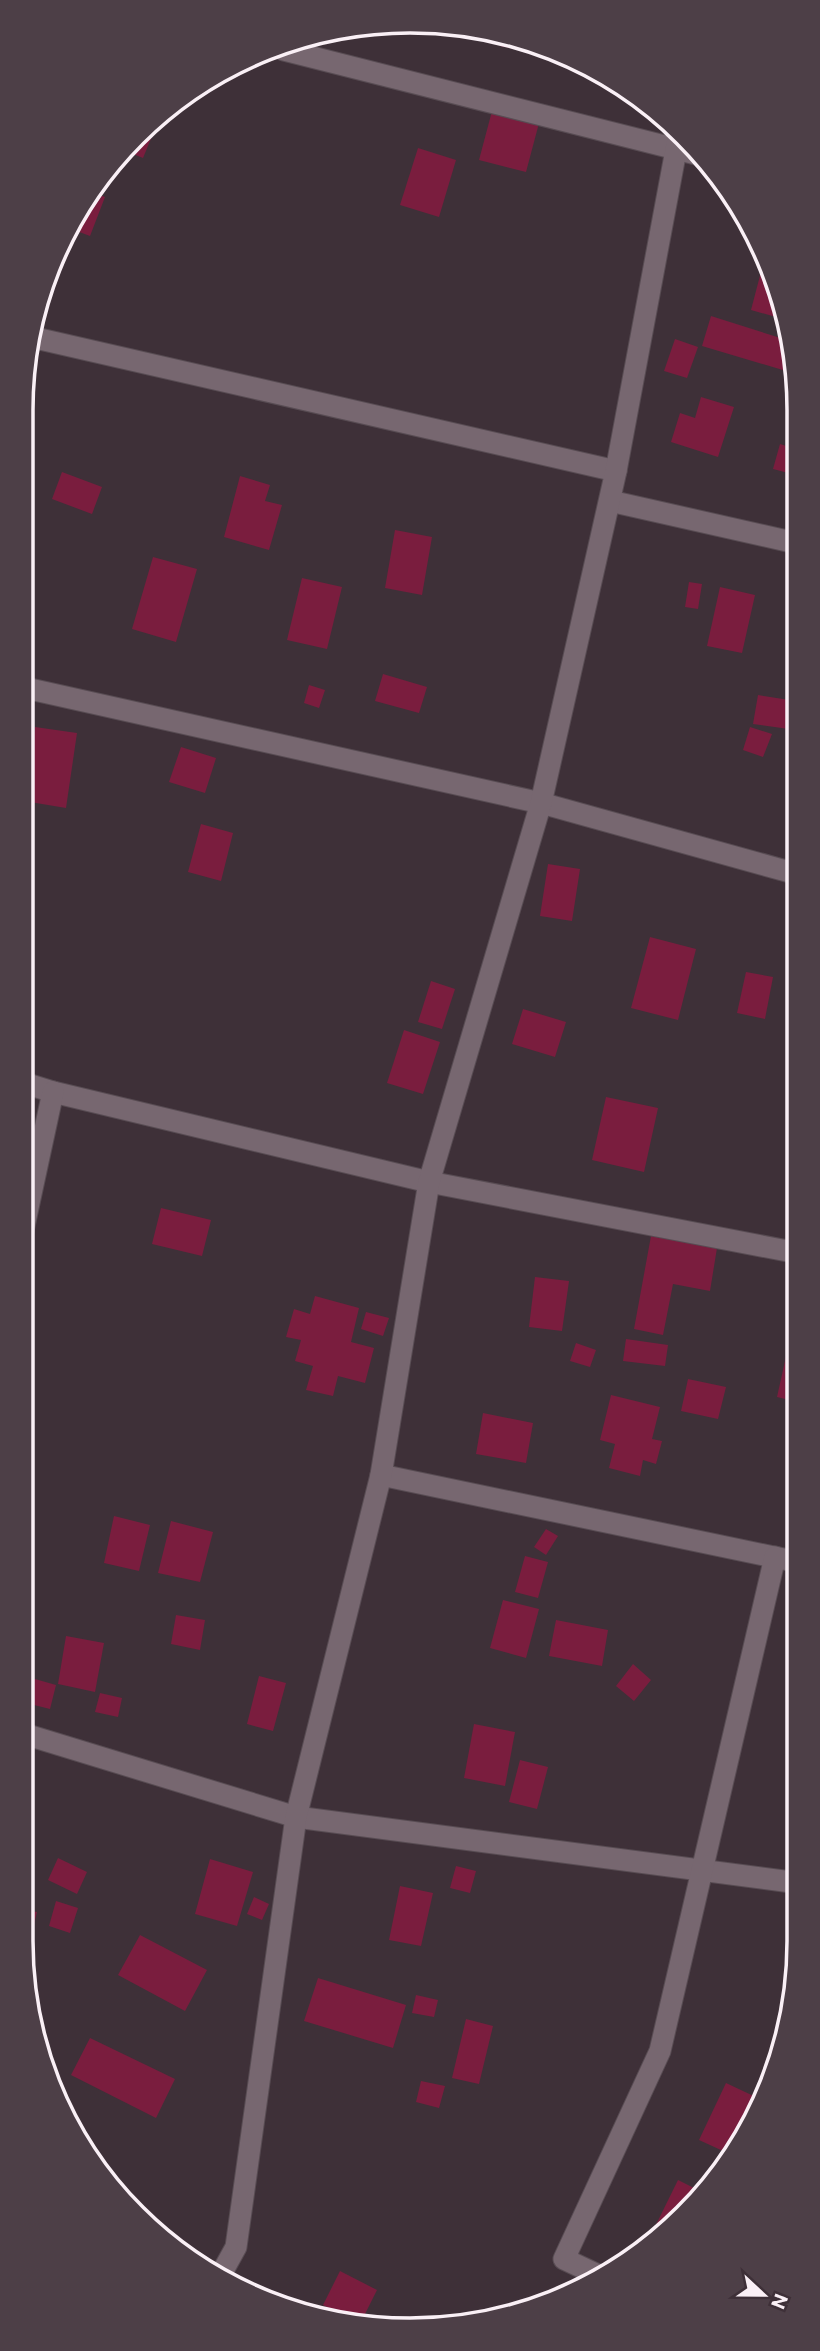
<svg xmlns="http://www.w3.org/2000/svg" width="820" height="2351" viewBox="0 0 820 2351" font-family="Commissioner,sans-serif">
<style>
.building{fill:#7a1d3e}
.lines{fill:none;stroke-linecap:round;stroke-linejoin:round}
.street-casing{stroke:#584c53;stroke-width:23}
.street{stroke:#776770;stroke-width:21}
.rim{fill:none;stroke:#faf0f6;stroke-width:3.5}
</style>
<rect width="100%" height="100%" fill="#3e3038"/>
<!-- building -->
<g class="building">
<path d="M 503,34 L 510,34 L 551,51 L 550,56 L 500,46 Z"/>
<path d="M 496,96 L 543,108 L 526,172 L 479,160 Z"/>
<path d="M 157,124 L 143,158 L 126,151 Z"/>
<path d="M 418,148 L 456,160 L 439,217 L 400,205 Z"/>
<path d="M 92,192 L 105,197 L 90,236 L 74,230 Z"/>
<path d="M 762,268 L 769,270 L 783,319 L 751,310 Z"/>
<path d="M 711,316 L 790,341 L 796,359 L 796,374 L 702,346 Z"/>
<path d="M 675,339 L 698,347 L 687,378 L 664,371 Z"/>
<path d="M 701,397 L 734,407 L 718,457 L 671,442 L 680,413 L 695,418 Z"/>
<path d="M 780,444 L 796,449 L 796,475 L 773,469 Z"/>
<path d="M 62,472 L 102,487 L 92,514 L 52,499 Z"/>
<path d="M 240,476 L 270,485 L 265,501 L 282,505 L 269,550 L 224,537 Z"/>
<path d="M 395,530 L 432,537 L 422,595 L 385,588 Z"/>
<path d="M 153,557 L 197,569 L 176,642 L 132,629 Z"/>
<path d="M 302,578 L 342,587 L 327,649 L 287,640 Z"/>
<path d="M 689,582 L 702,584 L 698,609 L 685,607 Z"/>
<path d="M 720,587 L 755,595 L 742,653 L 707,646 Z"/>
<path d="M 383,674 L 427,687 L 419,713 L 375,701 Z"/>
<path d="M 309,685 L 325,690 L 319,708 L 304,703 Z"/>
<path d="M 758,695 L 796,701 L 796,730 L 753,724 Z"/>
<path d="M 35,727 L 77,733 L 66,808 L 24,801 Z"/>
<path d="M 750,727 L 772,734 L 763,757 L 743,750 Z"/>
<path d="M 181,747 L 216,758 L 205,793 L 169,782 Z"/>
<path d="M 201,824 L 233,833 L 221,881 L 188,872 Z"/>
<path d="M 548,864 L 580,869 L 572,921 L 540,916 Z"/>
<path d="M 650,937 L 696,949 L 678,1020 L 631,1008 Z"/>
<path d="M 746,972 L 773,977 L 765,1019 L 737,1013 Z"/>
<path d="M 431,981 L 455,989 L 442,1029 L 418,1022 Z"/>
<path d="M 523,1009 L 566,1022 L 555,1057 L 512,1044 Z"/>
<path d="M 404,1030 L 440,1042 L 423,1094 L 387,1083 Z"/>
<path d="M 795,1086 L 797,1086 L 797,1130 L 789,1129 Z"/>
<path d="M 606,1097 L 658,1108 L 644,1172 L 592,1160 Z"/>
<path d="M 161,1208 L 211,1220 L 202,1256 L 152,1244 Z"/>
<path d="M 651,1236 L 717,1248 L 710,1291 L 673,1284 L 663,1335 L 634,1329 Z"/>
<path d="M 535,1277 L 569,1281 L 562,1331 L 529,1327 Z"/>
<path d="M 315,1296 L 359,1308 L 351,1342 L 374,1348 L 365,1383 L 338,1376 L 333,1396 L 306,1390 L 313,1366 L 295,1361 L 301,1340 L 286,1337 L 294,1309 L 310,1314 Z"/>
<path d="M 366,1312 L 389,1318 L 383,1336 L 361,1329 Z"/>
<path d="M 626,1339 L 668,1345 L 665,1366 L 623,1361 Z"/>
<path d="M 576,1343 L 596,1350 L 590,1367 L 570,1361 Z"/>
<path d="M 787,1352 L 798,1354 L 798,1402 L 777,1397 Z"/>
<path d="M 688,1379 L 726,1387 L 718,1419 L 681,1411 Z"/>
<path d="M 611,1395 L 660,1407 L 652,1439 L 662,1441 L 656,1464 L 643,1460 L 640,1476 L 609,1468 L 615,1444 L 600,1440 Z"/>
<path d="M 483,1413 L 533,1423 L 526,1463 L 476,1454 Z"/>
<path d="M 114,1516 L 150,1525 L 139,1571 L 104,1563 Z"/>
<path d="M 171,1521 L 213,1532 L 200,1582 L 158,1573 Z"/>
<path d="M 546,1529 L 558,1536 L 546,1555 L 534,1547 Z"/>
<path d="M 525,1556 L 548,1562 L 538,1598 L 515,1592 Z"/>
<path d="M 503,1600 L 539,1609 L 526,1658 L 490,1648 Z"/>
<path d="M 176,1615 L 205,1620 L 200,1650 L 171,1644 Z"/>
<path d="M 556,1620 L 608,1630 L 602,1666 L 549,1656 Z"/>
<path d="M 66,1636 L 104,1643 L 95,1692 L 58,1684 Z"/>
<path d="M 633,1664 L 651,1680 L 634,1701 L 616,1686 Z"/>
<path d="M 259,1676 L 286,1683 L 273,1731 L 247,1724 Z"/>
<path d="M 28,1677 L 56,1685 L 50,1709 L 22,1702 Z"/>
<path d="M 100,1693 L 122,1698 L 118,1717 L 95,1712 Z"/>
<path d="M 474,1724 L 515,1732 L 505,1786 L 464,1778 Z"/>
<path d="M 520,1760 L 548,1767 L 537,1809 L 509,1802 Z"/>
<path d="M 799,1800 L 799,1816 L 793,1814 Z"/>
<path d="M 58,1858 L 87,1872 L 77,1894 L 48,1880 Z"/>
<path d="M 210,1859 L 253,1872 L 237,1926 L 195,1914 Z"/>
<path d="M 456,1866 L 476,1871 L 470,1893 L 450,1888 Z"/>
<path d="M 400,1886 L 433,1893 L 421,1946 L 389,1940 Z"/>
<path d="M 254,1897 L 269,1904 L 262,1920 L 247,1914 Z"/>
<path d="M 56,1901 L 78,1908 L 70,1933 L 49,1926 Z"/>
<path d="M 21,1909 L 37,1912 L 25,1960 L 21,1941 Z"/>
<path d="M 140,1935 L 207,1970 L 185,2011 L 118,1975 Z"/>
<path d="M 318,1978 L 406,2005 L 393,2048 L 304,2021 Z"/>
<path d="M 416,1995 L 438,2000 L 434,2017 L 412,2013 Z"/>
<path d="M 466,2019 L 493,2026 L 479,2084 L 452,2078 Z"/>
<path d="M 90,2038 L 175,2079 L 156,2118 L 71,2075 Z"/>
<path d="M 421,2081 L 445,2086 L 439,2108 L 416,2102 Z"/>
<path d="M 726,2083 L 760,2099 L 734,2156 L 699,2140 Z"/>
<path d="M 678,2180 L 700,2191 L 647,2243 Z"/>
<path d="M 340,2271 L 377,2290 L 360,2324 L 323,2305 Z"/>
</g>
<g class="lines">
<defs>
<g id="street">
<path d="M 284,50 L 704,156"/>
<path d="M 31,337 L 616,471"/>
<path d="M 610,501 L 796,543"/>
<path d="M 21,687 L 541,803 L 797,874"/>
<path d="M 21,1082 L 53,1092 L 429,1182 L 798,1253"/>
<path d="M 21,1240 L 53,1092"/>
<path d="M 381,1475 L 798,1562"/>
<path d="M 21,1733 L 296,1817 L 799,1883"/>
<path d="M 220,2276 L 236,2247 L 296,1817 L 381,1475 L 429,1182 L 541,803 L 616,471 L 679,134"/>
<path d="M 600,2276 L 564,2259 L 660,2051 L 775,1557"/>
</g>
</defs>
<!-- street casing -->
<use href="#street" class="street-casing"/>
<!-- street -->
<use href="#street" class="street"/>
</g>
<!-- crop -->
<path d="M0 0H820V2351H0ZM410 33H410A377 377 0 0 1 787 410V1941A377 377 0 0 1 410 2318H410A377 377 0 0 1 33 1941V410A377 377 0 0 1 410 33Z" fill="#4d3f47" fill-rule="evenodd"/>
<path class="rim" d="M410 33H410A377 377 0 0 1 787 410V1941A377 377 0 0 1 410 2318H410A377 377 0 0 1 33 1941V410A377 377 0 0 1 410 33Z"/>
<!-- north arrow -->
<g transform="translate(764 2295) rotate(112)" stroke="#3e3038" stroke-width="5" paint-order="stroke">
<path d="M0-5L12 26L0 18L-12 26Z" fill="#faf0f6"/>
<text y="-10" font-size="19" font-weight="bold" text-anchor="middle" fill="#faf0f6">N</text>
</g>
</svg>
